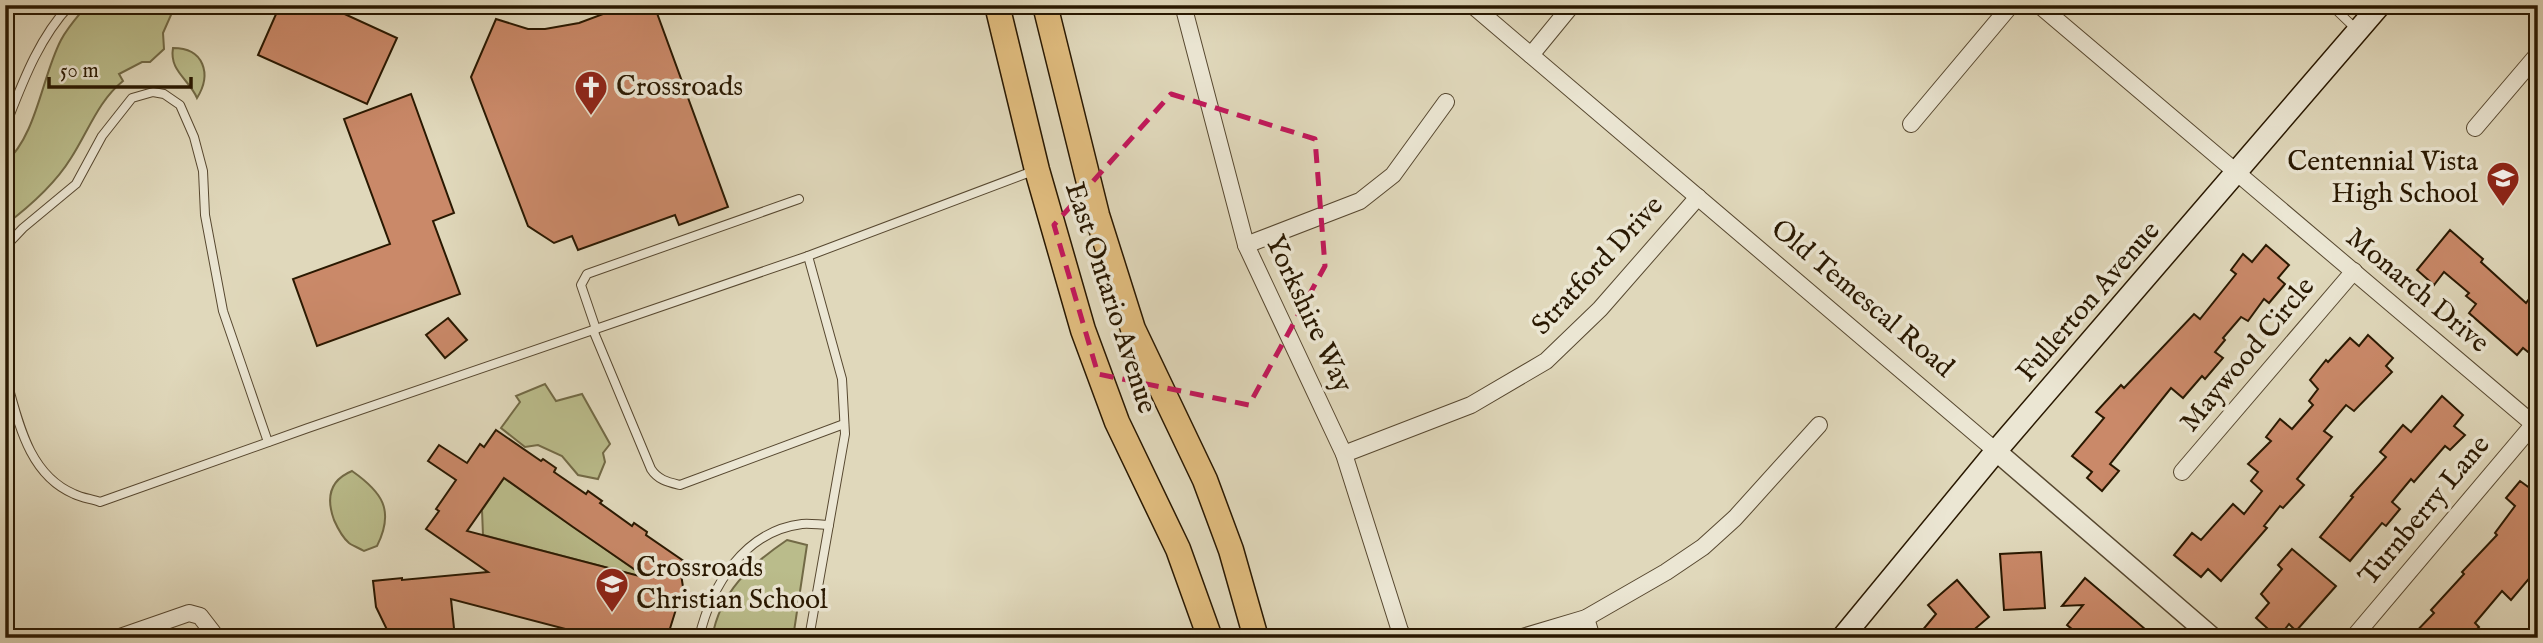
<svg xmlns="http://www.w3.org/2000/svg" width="2543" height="643" viewBox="0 0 2543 643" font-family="'IM FELL English',serif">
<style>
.green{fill:#babc8b;stroke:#726a46;stroke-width:2}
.building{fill:#ca8969;stroke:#291801;stroke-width:2;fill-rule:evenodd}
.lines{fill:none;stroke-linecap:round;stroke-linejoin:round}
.service-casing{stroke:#574830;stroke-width:10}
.minor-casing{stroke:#574830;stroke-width:18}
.tertiary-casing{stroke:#574830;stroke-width:22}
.secondary-casing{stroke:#291801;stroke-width:24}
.primary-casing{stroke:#291801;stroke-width:27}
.service{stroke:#ebe6d3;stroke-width:8}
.minor{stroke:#ebe6d3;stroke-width:16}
.tertiary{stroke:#ebe6d3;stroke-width:19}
.secondary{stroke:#ebe6d3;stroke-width:21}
.primary{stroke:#e0bc7e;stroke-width:24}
.marked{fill:none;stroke:#c2185b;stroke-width:5;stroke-dasharray:14 9;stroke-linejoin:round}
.labels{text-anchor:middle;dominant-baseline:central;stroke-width:7;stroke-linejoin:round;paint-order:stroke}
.poi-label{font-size:28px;fill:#291801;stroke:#ebe6d3;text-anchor:start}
.street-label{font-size:28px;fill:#291801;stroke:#ebe6d3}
</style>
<rect width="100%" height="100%" fill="#e0d8bb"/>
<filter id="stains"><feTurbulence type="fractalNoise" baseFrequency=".00286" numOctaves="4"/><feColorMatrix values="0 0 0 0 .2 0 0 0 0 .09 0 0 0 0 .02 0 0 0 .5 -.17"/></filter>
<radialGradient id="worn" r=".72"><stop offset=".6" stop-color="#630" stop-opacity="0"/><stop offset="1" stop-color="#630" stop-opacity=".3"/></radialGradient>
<!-- green -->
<g class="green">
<path d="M 87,5 L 168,5 L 171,15 L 163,33 L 164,49 L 150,62 L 142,62 L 119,74 L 123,81 C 98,101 88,132 71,158 C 55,184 29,207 5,225 L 5,163 C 37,135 42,76 61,40 C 67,28 78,16 87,5 Z"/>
<path d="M 173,48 C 204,48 212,74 197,98 C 189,79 169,71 173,48 Z"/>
<path d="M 545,384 L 556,401 L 582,394 L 610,444 L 603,453 L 605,462 L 598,479 L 578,475 L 562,456 L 538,445 L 525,447 L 501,428 L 520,402 L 516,396 Z"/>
<path d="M 352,471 C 382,492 395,510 377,546 L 364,551 C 359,548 353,546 349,543 C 342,537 338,529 334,520 C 326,498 330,480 352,471 Z"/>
<path d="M 504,478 L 641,574 L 665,583 L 483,535 L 482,510 Z"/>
<path d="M 787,540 L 807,545 L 793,638 L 712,638 C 720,592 750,565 787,540 Z"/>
</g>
<!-- building -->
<g class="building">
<path d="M 280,5 L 325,5 L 397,38 L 367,104 L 258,55 Z"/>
<path d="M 631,5 L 654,5 L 728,207 L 679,225 L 675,215 L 578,250 L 572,236 L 554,243 L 528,226 L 471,77 L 496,19 L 528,29 L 545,29 L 579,23 L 606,13 L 610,9 Z"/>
<path d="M 411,94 L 454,213 L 433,221 L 460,294 L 317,346 L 293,279 L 390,244 L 344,119 Z"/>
<path d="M 2450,230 L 2483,259 L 2481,262 L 2526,303 L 2529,299 L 2538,307 L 2538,360 L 2523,348 L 2517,355 L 2469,313 L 2476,304 L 2466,296 L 2469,293 L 2444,272 L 2434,285 L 2417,270 Z"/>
<path d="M 2266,245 L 2289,265 L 2278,278 L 2285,284 L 2269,303 L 2264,299 L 2248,321 L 2241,317 L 2223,338 L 2225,340 L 2215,352 L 2223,358 L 2205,379 L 2202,376 L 2183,398 L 2171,388 L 2110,464 L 2119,471 L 2102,491 L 2087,478 L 2092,472 L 2072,456 L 2104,418 L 2096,412 L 2121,385 L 2124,388 L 2194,314 L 2200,319 L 2236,274 L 2231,270 L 2243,254 L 2252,262 Z"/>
<path d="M 448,318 L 467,340 L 445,358 L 426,335 Z"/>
<path d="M 2368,335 L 2393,358 L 2386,366 L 2392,372 L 2354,411 L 2346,405 L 2324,431 L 2332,437 L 2297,479 L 2304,485 L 2283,508 L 2280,506 L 2264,526 L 2267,528 L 2221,581 L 2208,569 L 2201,577 L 2174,555 L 2192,533 L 2201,540 L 2233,504 L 2244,514 L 2262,491 L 2251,481 L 2258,472 L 2248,464 L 2271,441 L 2266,437 L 2280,419 L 2292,429 L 2313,405 L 2309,401 L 2318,389 L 2310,380 L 2326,360 L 2328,362 L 2350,338 L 2359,346 Z"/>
<path d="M 2442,396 L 2463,415 L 2454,426 L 2465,435 L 2450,450 L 2445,446 L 2414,482 L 2411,479 L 2392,502 L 2400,509 L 2386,526 L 2382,523 L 2350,561 L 2320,537 L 2353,497 L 2351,496 L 2386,457 L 2380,452 L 2403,425 L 2411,432 Z"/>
<path d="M 496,430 L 541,461 L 543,459 L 556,468 L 554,472 L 586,494 L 588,491 L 602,501 L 600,503 L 632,526 L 634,523 L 647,532 L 646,535 L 688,564 L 681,574 L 683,587 L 667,638 L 600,638 L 451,599 L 455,638 L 391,638 L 376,607 L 373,581 L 402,578 L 402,580 L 488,572 L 426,529 L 439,511 L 436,509 L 456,480 L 428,461 L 439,445 L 467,463 L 480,444 L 484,447 ZM 504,478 L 573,527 L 647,578 L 467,531 Z"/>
<path d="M 2520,481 L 2538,494 L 2538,568 L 2511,600 L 2502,591 L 2475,623 L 2479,627 L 2469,638 L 2410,638 L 2434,613 L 2431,610 L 2464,574 L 2462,572 L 2497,535 L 2495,533 L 2515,506 L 2506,498 Z"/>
<path d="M 2292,549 L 2336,586 L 2296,631 L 2289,624 L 2278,638 L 2256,618 L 2269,603 L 2261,594 L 2282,569 L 2278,565 Z"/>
<path d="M 2041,552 L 2045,608 L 2004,610 L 2000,554 Z"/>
<path d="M 2085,578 L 2145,629 L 2137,638 L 2083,638 L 2067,625 L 2083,605 L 2062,606 Z"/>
<path d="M 1957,580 L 1989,617 L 1964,638 L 1916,638 L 1936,614 L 1928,605 Z"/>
</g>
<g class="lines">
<defs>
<g id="service">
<path d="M 2331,5 L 2357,30"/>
<path d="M 5,127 C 22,84 38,39 70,5"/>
<path d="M 5,247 L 23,228 L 76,184 L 102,136 L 132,98 L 153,92 L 164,94 L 180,105 L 194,137 L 203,171 L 205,215 L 223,311 L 268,442"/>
<path d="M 596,329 L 581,285 L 587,274 L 799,199"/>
<path d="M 593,330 L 651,469 C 658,480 668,482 680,485 L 844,424"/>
<path d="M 5,375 C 18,419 27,474 74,494 C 82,498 92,499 100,502 L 308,428 L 808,256"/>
<path d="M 699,638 C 711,586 744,531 802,524 C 810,523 820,525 829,525"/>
<path d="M 809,638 L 845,434 L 842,379 L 808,256 L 1033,171"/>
</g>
<g id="minor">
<path d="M 1183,5 L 1246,245 L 1344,454 L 1400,631 L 1405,638"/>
<path d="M 1472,5 L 1996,451"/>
<path d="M 2039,5 L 2538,428"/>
<path d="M 1531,55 L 1572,5"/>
<path d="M 1911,124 L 2011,5"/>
<path d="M 2475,128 L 2538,54"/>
<path d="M 1246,245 L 1360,201 L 1393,175 L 1446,102"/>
<path d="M 1344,454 L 1471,405 L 1546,361 L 1600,309 L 1698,197"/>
<path d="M 2182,472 L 2354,271"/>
<path d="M 1586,618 L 1592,638"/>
<path d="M 117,638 L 189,613 L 200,616 L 217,638"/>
<path d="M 1519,638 L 1586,618 L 1666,572 L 1703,547 L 1735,518 L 1819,425"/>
<path d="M 2353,638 L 2538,419"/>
</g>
<path id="tertiary" d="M 1996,451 L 2213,638"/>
<path id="secondary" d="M 1842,638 L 1996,451 L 2380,5"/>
<g id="primary">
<path d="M 997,5 L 1037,170 L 1083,330 L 1117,422 L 1178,549 L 1210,638"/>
<path d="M 1045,5 L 1097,215 L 1133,329 L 1205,480 L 1231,550 L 1256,638"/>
</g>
</defs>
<!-- service casing -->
<use href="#service" class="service-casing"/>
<!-- minor casing -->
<use href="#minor" class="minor-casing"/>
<!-- tertiary casing -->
<use href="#tertiary" class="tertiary-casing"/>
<!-- secondary casing -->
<use href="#secondary" class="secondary-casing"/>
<!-- primary casing -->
<use href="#primary" class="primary-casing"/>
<!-- service -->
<use href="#service" class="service"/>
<!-- minor -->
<use href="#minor" class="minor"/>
<!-- tertiary -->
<use href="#tertiary" class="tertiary"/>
<!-- secondary -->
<use href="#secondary" class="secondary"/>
<!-- primary -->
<use href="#primary" class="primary"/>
</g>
<!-- marked area -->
<path class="marked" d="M 1171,94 L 1315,139 L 1325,266 L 1249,405 L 1098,374 L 1054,225 Z"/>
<!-- icons -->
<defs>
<symbol id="church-pin" viewBox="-11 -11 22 30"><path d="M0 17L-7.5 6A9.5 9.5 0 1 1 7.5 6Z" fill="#8f2418" stroke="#ebe6d3"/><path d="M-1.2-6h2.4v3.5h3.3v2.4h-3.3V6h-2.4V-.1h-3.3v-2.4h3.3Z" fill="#fff"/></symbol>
<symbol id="school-pin" viewBox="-11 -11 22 30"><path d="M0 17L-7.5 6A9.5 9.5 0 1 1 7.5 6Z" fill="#8f2418" stroke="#ebe6d3"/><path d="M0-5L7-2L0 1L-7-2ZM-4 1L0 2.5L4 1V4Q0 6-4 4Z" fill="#fff"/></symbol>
</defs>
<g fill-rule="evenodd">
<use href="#church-pin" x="572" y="68" width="38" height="52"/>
<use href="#school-pin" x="2484" y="159" width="38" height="52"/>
<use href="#school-pin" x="593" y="565" width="38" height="52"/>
</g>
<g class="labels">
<!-- poi labels -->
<g class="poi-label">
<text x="616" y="87">Crossroads</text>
<text x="2478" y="162" text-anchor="end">Centennial Vista<tspan x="2478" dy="32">High School</tspan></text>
<text x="636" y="568">Crossroads<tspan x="636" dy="32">Christian School</tspan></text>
</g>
<!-- street labels -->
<g class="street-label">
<text transform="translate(1598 266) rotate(-47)">Stratford Drive</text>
<text transform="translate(2417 291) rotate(40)">Monarch Drive</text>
<text transform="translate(1110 298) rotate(72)">East Ontario Avenue</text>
<text transform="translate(1862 299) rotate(40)">Old Temescal Road</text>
<text transform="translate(2089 302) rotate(-49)">Fullerton Avenue</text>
<text transform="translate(1308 314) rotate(65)">Yorkshire Way</text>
<text transform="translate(2248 355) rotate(-50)">Maywood Circle</text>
<text transform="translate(2425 511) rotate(-50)">Turnberry Lane</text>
</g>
</g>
<!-- margin -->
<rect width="2543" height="643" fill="none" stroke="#e0d8bb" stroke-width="28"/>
<rect x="7" y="7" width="2529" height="629" fill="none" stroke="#291801" stroke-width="3.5"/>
<rect x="14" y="14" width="2515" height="615" fill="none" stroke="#291801" stroke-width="2"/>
<!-- scale -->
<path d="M49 77v10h142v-10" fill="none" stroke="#291801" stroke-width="3.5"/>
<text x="60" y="77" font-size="21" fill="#291801" stroke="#ebe6d3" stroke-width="5" paint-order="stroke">50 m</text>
<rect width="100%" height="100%" filter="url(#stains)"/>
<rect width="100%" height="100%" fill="url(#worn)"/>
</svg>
